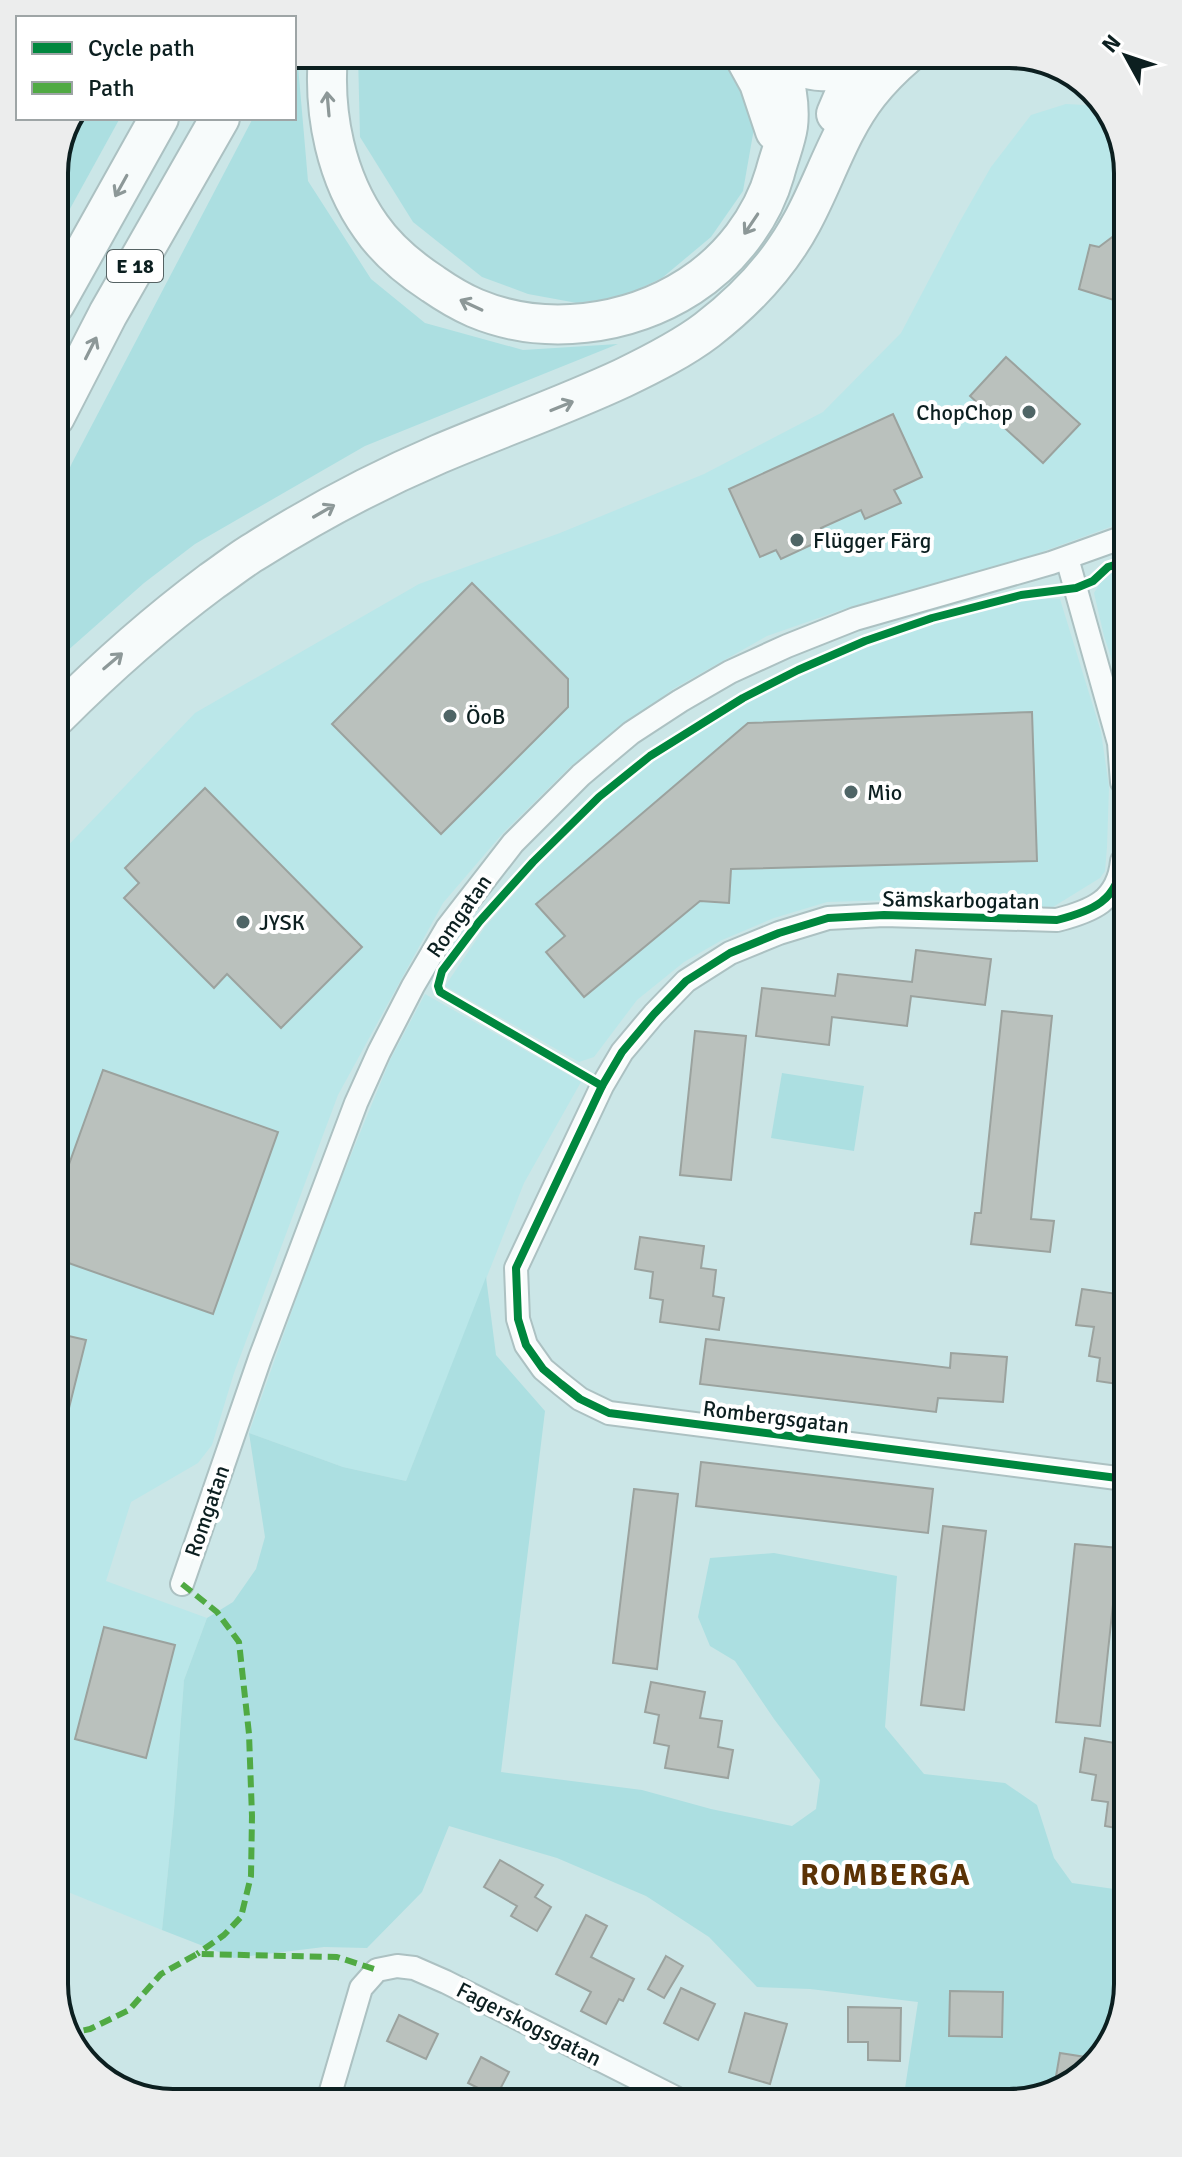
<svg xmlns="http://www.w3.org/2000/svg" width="1182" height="2157" viewBox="0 0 1182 2157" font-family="Signika,sans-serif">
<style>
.built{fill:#bae7e9}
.green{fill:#acdfe1}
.building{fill:#bac1bd;stroke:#9ba29e;stroke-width:2}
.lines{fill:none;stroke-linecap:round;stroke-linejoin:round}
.street-casing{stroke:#acc1c2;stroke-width:26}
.highway-casing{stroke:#acc1c2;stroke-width:42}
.street{stroke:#f7fbfb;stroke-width:22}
.highway{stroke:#f7fbfb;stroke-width:38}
.quiet{stroke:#50aa43;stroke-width:6;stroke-dasharray:12 6;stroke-linecap:butt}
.cycleway-casing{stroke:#fff;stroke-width:13}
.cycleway{stroke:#00873e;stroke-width:8}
.oneway{stroke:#8d9898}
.poi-dot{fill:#4f6566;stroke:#fff;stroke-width:3}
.labels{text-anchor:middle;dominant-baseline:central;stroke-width:8;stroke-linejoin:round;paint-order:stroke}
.shield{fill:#fff;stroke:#556263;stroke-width:2}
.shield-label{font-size:20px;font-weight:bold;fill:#0c1f20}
.poi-label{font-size:22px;fill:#0c1f20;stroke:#fff;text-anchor:start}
.street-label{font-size:22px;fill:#0c1f20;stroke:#fff}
.district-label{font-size:30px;font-weight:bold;letter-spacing:2px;fill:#5b3205;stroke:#fff}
.rim{fill:none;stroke:#0c1f20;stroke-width:4}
</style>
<rect width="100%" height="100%" fill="#cbe6e7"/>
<!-- built -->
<g class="built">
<path d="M 1066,104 L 1102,106 L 1119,127 L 1121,523 L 1017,561 L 850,607 L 767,636 L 673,689 L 571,766 L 503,833 L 443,903 L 338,1095 L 234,1373 L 212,1445 L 198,1463 L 131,1502 L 106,1581 L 207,1618 L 184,1680 L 174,1811 L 162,1930 L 63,1890 L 58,856 L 195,713 L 419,584 L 560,533 L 704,474 L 823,412 L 901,333 L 959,223 L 991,167 L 1031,115 Z"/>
<path d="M 1121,570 L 1122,690 L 1104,636 L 1094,593 L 1101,582 L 1112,572 Z"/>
<path d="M 1021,598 L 1060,599 L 1101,732 L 1109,787 L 1107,847 L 1105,871 L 1100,878 L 1053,907 L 968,905 L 893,900 L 827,902 L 774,918 L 722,940 L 684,962 L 637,1000 L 594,1057 L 579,1062 L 445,986 L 485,927 L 538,867 L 604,802 L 652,762 L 746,702 L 799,673 L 866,645 L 932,621 Z"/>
<path d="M 425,994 L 581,1082 L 524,1183 L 406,1481 L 343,1467 L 249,1433 L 321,1228 L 390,1060 Z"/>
</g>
<!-- green -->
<g class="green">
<path d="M 294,54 L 297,54 L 308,181 L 371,279 L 425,323 L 523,350 L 618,344 L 365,446 L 195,544 L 144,583 L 57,660 L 56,498 L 72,463 L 253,118 L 294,118 Z"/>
<path d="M 358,54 L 727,54 L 756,117 L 743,191 L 711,237 L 662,278 L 622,297 L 577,303 L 528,294 L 482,277 L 413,222 L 360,137 Z"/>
<path d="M 76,118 L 120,118 L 55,236 L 54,165 Z"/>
<path d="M 782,1073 L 864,1086 L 854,1151 L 771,1138 Z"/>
<path d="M 486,1277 L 496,1355 L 545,1411 L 501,1772 L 642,1790 L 711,1809 L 792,1826 L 816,1809 L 820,1780 L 774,1719 L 735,1661 L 710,1646 L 698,1617 L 710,1558 L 774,1553 L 897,1576 L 885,1727 L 924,1774 L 1005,1783 L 1037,1805 L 1054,1858 L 1072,1883 L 1128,1891 L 1128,1985 L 1108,2051 L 1055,2094 L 904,2095 L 918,2002 L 810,1989 L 757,1987 L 709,1937 L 646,1896 L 557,1858 L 449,1826 L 422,1892 L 367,1948 L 324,1947 L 234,1958 L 162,1930 L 174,1811 L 184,1680 L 207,1618 L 233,1602 L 256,1569 L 265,1537 L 249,1433 L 343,1467 L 406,1481 Z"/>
<path d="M 1126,1590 L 1127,1722 L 1112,1716 Z"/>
</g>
<!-- building -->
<g class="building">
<path d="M 1119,232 L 1120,276 L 1120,302 L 1079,289 L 1090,245 L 1099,247 Z"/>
<path d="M 1006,357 L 1080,424 L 1043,463 L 970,396 Z"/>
<path d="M 893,414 L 922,477 L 894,490 L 901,503 L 865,519 L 861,510 L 821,528 L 826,538 L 781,559 L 776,550 L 760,557 L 729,489 Z"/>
<path d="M 472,583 L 568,679 L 568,707 L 441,834 L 332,724 Z"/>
<path d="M 1032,712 L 1037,861 L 731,869 L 729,903 L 700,901 L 584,997 L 546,952 L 565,936 L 536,904 L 748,723 Z"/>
<path d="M 205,788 L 362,947 L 281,1028 L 227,974 L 214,988 L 124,898 L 139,883 L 125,868 Z"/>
<path d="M 916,950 L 991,959 L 985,1005 L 911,996 L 907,1026 L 832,1017 L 829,1045 L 756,1036 L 762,988 L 835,996 L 838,974 L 912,982 Z"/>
<path d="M 1002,1011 L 1052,1016 L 1031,1219 L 1054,1221 L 1050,1252 L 971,1244 L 975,1213 L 981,1213 Z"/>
<path d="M 695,1031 L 746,1036 L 731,1180 L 680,1175 Z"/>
<path d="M 103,1070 L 278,1132 L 213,1314 L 60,1260 L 59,1192 Z"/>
<path d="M 640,1237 L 704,1246 L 701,1268 L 716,1270 L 713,1296 L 724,1298 L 719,1330 L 660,1322 L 663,1300 L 650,1298 L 653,1272 L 635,1269 Z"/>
<path d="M 1082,1289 L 1125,1295 L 1125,1385 L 1097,1381 L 1100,1358 L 1089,1356 L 1094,1327 L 1076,1325 Z"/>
<path d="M 60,1334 L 86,1340 L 67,1416 L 60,1415 Z"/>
<path d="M 706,1339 L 950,1368 L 951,1353 L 1007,1357 L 1003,1402 L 938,1398 L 936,1412 L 700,1384 Z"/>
<path d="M 701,1462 L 933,1489 L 928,1533 L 696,1506 Z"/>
<path d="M 634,1489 L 678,1494 L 657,1669 L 613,1663 Z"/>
<path d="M 943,1526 L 986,1531 L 964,1710 L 921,1705 Z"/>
<path d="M 1075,1544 L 1119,1548 L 1100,1726 L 1056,1722 Z"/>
<path d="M 104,1627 L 175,1645 L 146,1758 L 75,1739 Z"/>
<path d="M 651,1682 L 705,1692 L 700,1718 L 722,1721 L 718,1747 L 733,1750 L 728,1778 L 665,1768 L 669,1746 L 654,1743 L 659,1715 L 645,1712 Z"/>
<path d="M 1085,1738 L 1127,1745 L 1127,1830 L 1105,1826 L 1108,1802 L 1092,1800 L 1096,1775 L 1080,1772 Z"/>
<path d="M 500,1860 L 543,1885 L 535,1897 L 551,1907 L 537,1931 L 511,1916 L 517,1906 L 484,1887 Z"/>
<path d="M 586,1915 L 607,1926 L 591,1957 L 634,1979 L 623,2001 L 619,1999 L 606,2024 L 581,2011 L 591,1992 L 556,1974 Z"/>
<path d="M 666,1956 L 683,1966 L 664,1998 L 648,1989 Z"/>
<path d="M 681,1988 L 715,2004 L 698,2040 L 664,2023 Z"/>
<path d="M 950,1991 L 1003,1992 L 1002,2037 L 949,2036 Z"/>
<path d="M 848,2007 L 901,2008 L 900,2061 L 868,2060 L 868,2042 L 848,2042 Z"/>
<path d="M 745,2013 L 787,2024 L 770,2084 L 729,2072 Z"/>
<path d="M 399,2015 L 438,2034 L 426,2059 L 387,2041 Z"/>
<path d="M 1060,2053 L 1098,2059 L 1053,2094 Z"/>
<path d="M 481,2057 L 509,2072 L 496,2097 L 468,2083 Z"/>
</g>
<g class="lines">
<defs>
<g id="street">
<path d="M 1067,558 L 1119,743 L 1122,782"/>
<path d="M 1122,861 C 1118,901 1092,911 1057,920 L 884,915 L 828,918 L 779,933 L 730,953 L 686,981 L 654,1014 L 622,1052 L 602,1086 L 516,1268 L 518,1319 L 526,1345 L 543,1369 L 561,1384 L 580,1399 L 609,1413 L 1125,1479"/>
<path d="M 182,1584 L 260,1358 L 356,1103 L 379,1052 L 413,986 L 447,928 L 513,843 L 581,775 L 631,733 L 680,701 L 730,672 L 787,646 L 855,619 L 1051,563 L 1121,538"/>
<path d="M 328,2101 L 361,1988 L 377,1970 L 397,1966 L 414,1968 L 446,1982 L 676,2098"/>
</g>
<g id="highway">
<path d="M 328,54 C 323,114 336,178 371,227 C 387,250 410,269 433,284 C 446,293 461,302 475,308 C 544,337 628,326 690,286 C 730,260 762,219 775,173 C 779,157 786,141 788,126 C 791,102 784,77 778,54"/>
<path d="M 743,54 L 759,83 L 775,131"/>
<path d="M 780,54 C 805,75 840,79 864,54"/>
<path d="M 836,114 L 859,60"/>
<path d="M 55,304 L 159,118"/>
<path d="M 55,417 L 108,314 L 220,118"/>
<path d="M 57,716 C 106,667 157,622 212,581 C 227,571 241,559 257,550 C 314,514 376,481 439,454 C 500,428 563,406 623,378 C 652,364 682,349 707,330 C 746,300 779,265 802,222 C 825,180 839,131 869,93 C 880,79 893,66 907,54"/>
</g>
</defs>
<!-- street casing -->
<use href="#street" class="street-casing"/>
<!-- highway casing -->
<use href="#highway" class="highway-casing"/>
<!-- street -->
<use href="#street" class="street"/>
<!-- highway -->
<use href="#highway" class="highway"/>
<!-- quiet -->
<g class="quiet">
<path d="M 182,1584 L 217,1612 L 239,1642 L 249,1734 L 252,1816 L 251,1876 L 241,1917 L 224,1935 L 197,1954"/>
<path d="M 66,2034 L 90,2029 L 129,2010 L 161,1974 L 197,1954 L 337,1957 L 377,1970"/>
</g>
<defs>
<g id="cycleway">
<path d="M 1122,861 C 1118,901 1092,911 1057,920 L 884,915 L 828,918 L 779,933 L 730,953 L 686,981 L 654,1014 L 622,1052 L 602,1086 L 516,1268 L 518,1319 L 526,1345 L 543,1369 L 561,1384 L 580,1399 L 609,1413 L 1125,1479"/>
<path d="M 602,1086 L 440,992 L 438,986 L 442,971 L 479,922 L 533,862 L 599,797 L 650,756 L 743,698 L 798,670 L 865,641 L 932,618 L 1021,595 L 1076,588 L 1093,581 L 1108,567 L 1121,563"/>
</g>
</defs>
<!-- cycleway casing -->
<use href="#cycleway" class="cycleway-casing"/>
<!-- cycleway -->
<use href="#cycleway" class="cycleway"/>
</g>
<!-- one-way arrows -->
<defs><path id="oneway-shaft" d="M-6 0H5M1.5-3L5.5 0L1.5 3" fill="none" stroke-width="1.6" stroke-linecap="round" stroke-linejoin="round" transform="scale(2)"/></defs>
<g class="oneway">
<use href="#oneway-shaft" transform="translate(328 104) rotate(-95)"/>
<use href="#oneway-shaft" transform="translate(121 186) rotate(119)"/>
<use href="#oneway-shaft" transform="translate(751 224) rotate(124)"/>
<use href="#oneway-shaft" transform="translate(471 305) rotate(-155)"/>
<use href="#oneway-shaft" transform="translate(91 348) rotate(-63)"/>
<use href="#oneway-shaft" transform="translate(562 406) rotate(-22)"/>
<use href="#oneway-shaft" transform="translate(324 511) rotate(-30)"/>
<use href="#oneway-shaft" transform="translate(113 661) rotate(-40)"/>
</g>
<!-- markers -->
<g class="poi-dot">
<circle cx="1029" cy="412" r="8"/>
<circle cx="797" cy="540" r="8"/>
<circle cx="450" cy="716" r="8"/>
<circle cx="851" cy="792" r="8"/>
<circle cx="243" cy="922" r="8"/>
</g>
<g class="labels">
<!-- shield labels -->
<rect class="shield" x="107" y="250" width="56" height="32" rx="6"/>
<g class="shield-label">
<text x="135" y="266">E 18</text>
</g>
<!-- poi labels -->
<g class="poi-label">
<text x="1013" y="412" text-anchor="end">ChopChop</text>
<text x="813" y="540">Flügger Färg</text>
<text x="466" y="716">ÖoB</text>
<text x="867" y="792">Mio</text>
<text x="259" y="922">JYSK</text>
</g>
<!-- street labels -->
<g class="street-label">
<text transform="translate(961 900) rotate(1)">Sämskarbogatan</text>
<text transform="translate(459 916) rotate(-55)">Romgatan</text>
<text transform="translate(776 1417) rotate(7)">Rombergsgatan</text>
<text transform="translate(207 1511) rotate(-71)">Romgatan</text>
<text transform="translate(529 2024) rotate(27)">Fagerskogsgatan</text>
</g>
<!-- district labels -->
<g class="district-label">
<text x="886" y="1875">ROMBERGA</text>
</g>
</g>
<!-- crop -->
<path d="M0 0H1182V2157H0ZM173 68H1009A105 105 0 0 1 1114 173V1984A105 105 0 0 1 1009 2089H173A105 105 0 0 1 68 1984V173A105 105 0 0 1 173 68Z" fill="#eceded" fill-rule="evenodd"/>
<path class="rim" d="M173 68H1009A105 105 0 0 1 1114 173V1984A105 105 0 0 1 1009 2089H173A105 105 0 0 1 68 1984V173A105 105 0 0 1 173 68Z"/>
<!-- legend -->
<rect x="16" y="16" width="280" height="104" fill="#ffffff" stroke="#9ea5a6" stroke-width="2"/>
<rect x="32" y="42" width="40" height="12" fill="#00873e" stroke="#9ea5a6" stroke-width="2"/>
<text x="88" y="56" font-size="24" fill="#0c1f20">Cycle path</text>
<rect x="32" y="82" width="40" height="12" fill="#50aa43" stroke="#9ea5a6" stroke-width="2"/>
<text x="88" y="96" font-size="24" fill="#0c1f20">Path</text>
<!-- north arrow -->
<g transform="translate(1126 56) rotate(310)" stroke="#ffffff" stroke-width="6" paint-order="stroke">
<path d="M0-6L14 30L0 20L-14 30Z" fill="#0c1f20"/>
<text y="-12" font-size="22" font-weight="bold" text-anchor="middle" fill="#0c1f20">N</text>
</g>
</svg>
